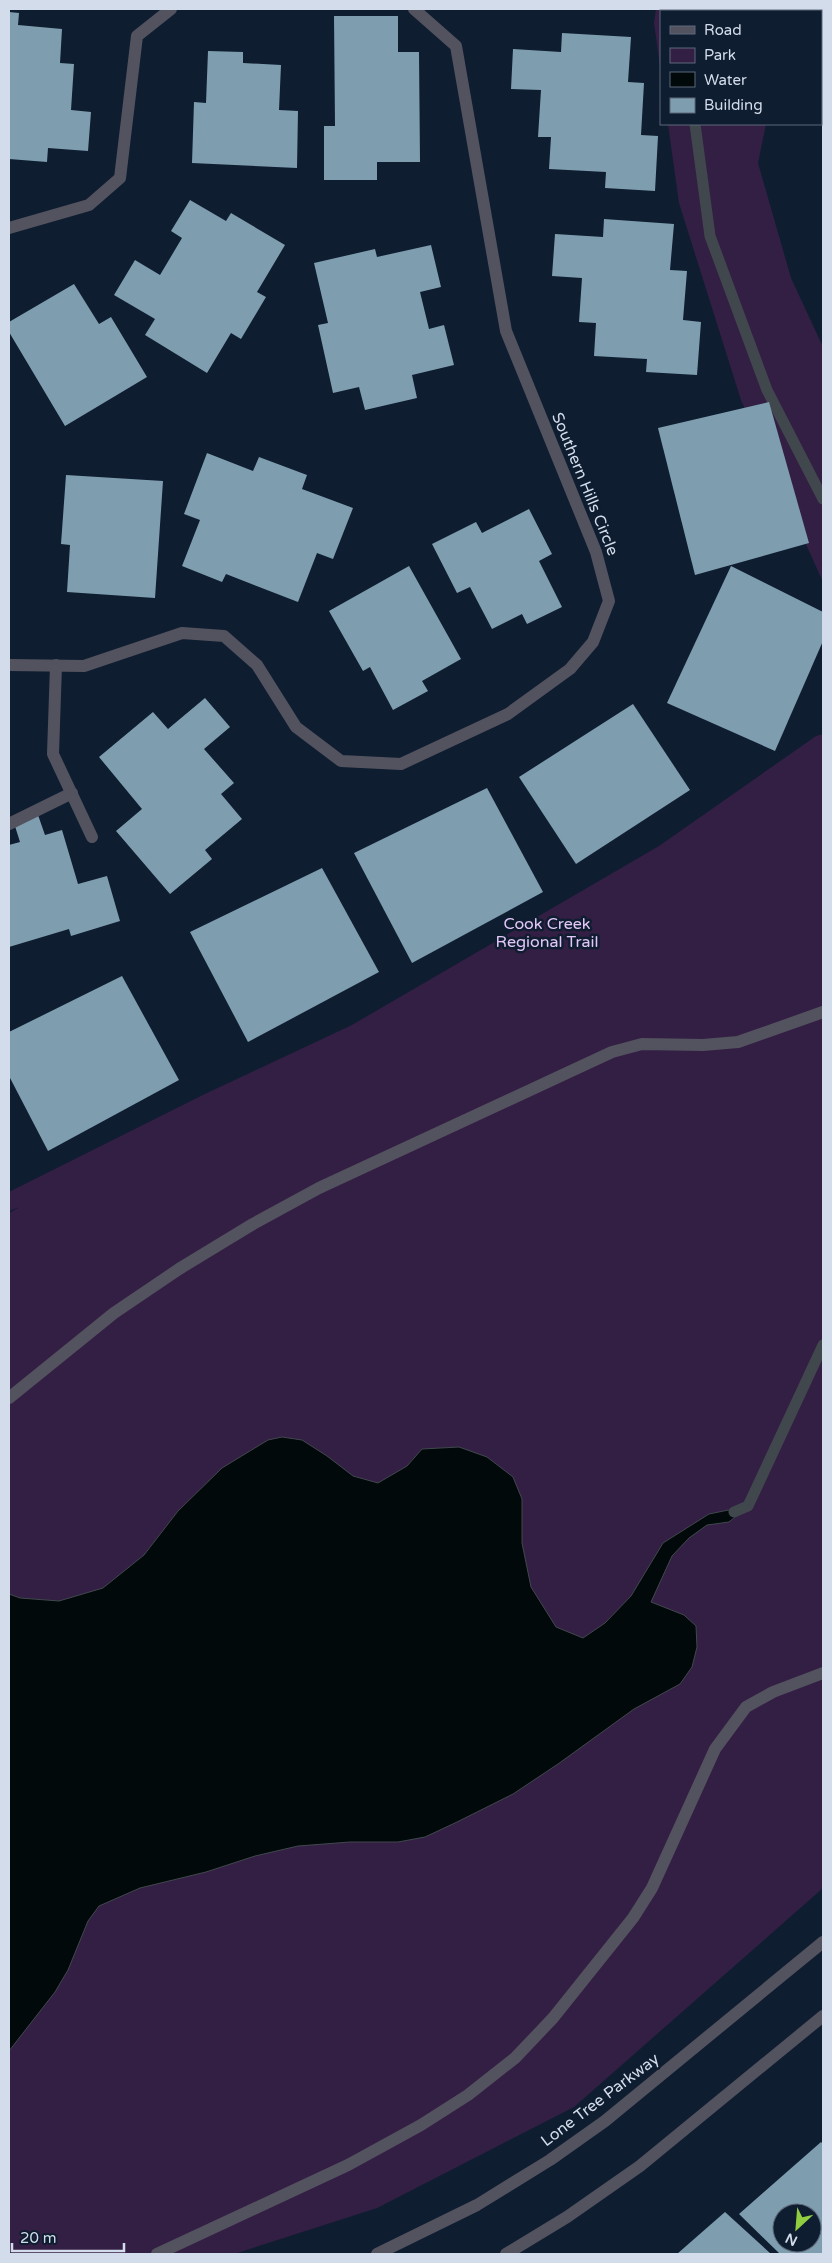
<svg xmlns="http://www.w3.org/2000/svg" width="832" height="2263" viewBox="0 0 832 2263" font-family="'Varela Round',sans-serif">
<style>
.green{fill:#341f44}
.water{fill:#01090a;stroke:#40484d}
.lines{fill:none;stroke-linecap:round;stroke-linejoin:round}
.stream{stroke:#40484d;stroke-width:11}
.building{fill:#7e9eaf;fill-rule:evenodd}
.service{stroke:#53535f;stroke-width:12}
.minor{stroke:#53535f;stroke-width:12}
.tertiary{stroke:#53535f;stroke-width:12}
.labels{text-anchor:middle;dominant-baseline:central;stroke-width:5;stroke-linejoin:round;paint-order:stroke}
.street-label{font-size:16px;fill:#d2dcea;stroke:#0f1d31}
.park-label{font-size:16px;fill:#e2c7f8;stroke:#0f1d31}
</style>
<rect width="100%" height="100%" fill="#0f1d31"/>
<!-- green -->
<g class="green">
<path d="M 656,9 L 791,9 L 791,11 L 661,11 L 661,72 L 654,23 Z"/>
<path d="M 668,124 L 766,124 L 758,163 L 791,278 L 823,347 L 823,582 L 741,400 L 679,203 Z"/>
<path d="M 823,734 L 823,1888 L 574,2107 L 377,2208 L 234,2254 L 9,2254 L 9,1213 L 20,1207 L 9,1211 L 9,1192 L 205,1094 L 352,1025 L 659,846 L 816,736 Z"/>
</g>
<!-- water -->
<path class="water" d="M 282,1437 L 302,1440 L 327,1456 L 353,1476 L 378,1483 L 407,1466 L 422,1449 L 459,1447 L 487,1457 L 513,1477 L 522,1499 L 522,1543 L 531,1587 L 556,1627 L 583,1638 L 605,1623 L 631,1596 L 663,1543 L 709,1514 L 748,1506 L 729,1522 L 707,1525 L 689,1538 L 672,1556 L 651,1602 L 684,1615 L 696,1626 L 697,1647 L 692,1667 L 680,1684 L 634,1709 L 558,1764 L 513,1794 L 457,1822 L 425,1837 L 398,1842 L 350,1842 L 298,1846 L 255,1856 L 206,1872 L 140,1888 L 99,1906 L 88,1921 L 68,1970 L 55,1992 L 9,2051 L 9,1594 L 20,1598 L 59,1601 L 103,1588 L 144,1555 L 178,1511 L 222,1468 L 268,1440 Z"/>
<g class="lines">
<!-- stream -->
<g class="stream">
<path d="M 687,11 L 687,9"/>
<path d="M 695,124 L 710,236 L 767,390 L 823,499"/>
<path d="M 734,1512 L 748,1506 L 823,1345"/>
</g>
</g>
<!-- building -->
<g class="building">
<path d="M 9,12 L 19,13 L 18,25 L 62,29 L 60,63 L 74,64 L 71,110 L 91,112 L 88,151 L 48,148 L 47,162 L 9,159 Z"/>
<path d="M 334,16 L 398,16 L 398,52 L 419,52 L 420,162 L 377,162 L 377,180 L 324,180 L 324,126 L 335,126 Z"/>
<path d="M 562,33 L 631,37 L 628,82 L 644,83 L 641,135 L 658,136 L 655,191 L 605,188 L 606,172 L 549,169 L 551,137 L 538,137 L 541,90 L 511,89 L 513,49 L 561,52 Z"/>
<path d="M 208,51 L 243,52 L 243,63 L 281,65 L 279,110 L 298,111 L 297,168 L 192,163 L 194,102 L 206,103 Z"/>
<path d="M 190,200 L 226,221 L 231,213 L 285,245 L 257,292 L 266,297 L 241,339 L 231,333 L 207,373 L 145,335 L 155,319 L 114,295 L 135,260 L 160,275 L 182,238 L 171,231 Z"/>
<path d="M 604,219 L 674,224 L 670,270 L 687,271 L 683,320 L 701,322 L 697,375 L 646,372 L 647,359 L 594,356 L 596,323 L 579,322 L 582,278 L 552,276 L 555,234 L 603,237 Z"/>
<path d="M 431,245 L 441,287 L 420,292 L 429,329 L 444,325 L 454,365 L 412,375 L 417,398 L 365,410 L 359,387 L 333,393 L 318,325 L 328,323 L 314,263 L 375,249 L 377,257 Z"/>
<path d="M 74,284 L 99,324 L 111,317 L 147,377 L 65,426 L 9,332 L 9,322 Z"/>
<path d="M 769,402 L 809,543 L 695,575 L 658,428 Z"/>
<path d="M 207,453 L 253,471 L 259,457 L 307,475 L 302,489 L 353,508 L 333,559 L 317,553 L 298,602 L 226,574 L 222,582 L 182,566 L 200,520 L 184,514 Z"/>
<path d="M 66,475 L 163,481 L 155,598 L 67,592 L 70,545 L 61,544 Z"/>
<path d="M 529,509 L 552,554 L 539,561 L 562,607 L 527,624 L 522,614 L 492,629 L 470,587 L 457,593 L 432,544 L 476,522 L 482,533 Z"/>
<path d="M 409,566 L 461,659 L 422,681 L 428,691 L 393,710 L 370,667 L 363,671 L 329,611 Z"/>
<path d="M 731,566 L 823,612 L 823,641 L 775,751 L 667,703 Z"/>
<path d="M 205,698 L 230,727 L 204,749 L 234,783 L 221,794 L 242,819 L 205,850 L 212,859 L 170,894 L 116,831 L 142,809 L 99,757 L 153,712 L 168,729 Z"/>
<path d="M 633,704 L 690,790 L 576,864 L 519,777 Z"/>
<path d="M 487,788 L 543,892 L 412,963 L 354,853 Z"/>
<path d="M 38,815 L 45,835 L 62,830 L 78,884 L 107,876 L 120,921 L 71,936 L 69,929 L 9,947 L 9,845 L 20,842 L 14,823 Z"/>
<path d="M 322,868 L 379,972 L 248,1042 L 190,932 Z"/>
<path d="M 122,976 L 179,1080 L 48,1151 L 9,1076 L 9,1032 Z"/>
<path d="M 821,2142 L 823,2144 L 823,2254 L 780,2254 L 739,2214 ZM 782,2213 L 812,2213 L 812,2243 L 782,2243 Z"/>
<path d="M 725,2212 L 771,2254 L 677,2254 Z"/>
</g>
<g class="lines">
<!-- service -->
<g class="service">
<path d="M 9,1398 L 114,1313 L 179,1269 L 253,1224 L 319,1188 L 612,1052 L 642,1044 L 703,1045 L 738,1042 L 823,1012"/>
<path d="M 157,2254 L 348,2165 L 421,2125 L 468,2095 L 515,2058 L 553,2018 L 633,1918 L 652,1888 L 715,1749 L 746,1707 L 773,1692 L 823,1673"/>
</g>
<!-- minor -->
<g class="minor">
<path d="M 9,228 L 89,205 L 120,178 L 137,36 L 171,9"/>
<path d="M 9,665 L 84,666 L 182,633 L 224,636 L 257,665 L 296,727 L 341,761 L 401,764 L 508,714 L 570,669 L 593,642 L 609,601 L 596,552 L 506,331 L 456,46 L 414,9"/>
<path d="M 56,665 L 53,754 L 92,837"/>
<path d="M 9,824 L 72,793"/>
</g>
<!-- tertiary -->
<g class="tertiary">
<path d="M 377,2254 L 477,2205 L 550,2160 L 605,2121 L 823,1942"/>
<path d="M 506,2254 L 567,2217 L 640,2166 L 823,2016"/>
</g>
</g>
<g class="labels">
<!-- street labels -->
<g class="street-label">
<text transform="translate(585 484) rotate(68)">Southern Hills Circle</text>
<text transform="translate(600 2100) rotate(-37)">Lone Tree Parkway</text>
</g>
<!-- park labels -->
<g class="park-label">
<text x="547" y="924">Cook Creek<tspan x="547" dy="18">Regional Trail</tspan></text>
</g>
</g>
<!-- border -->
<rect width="832" height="2263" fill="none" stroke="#d2dcea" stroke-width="20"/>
<!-- legend -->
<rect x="660" y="10" width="162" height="115" fill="#0f1d31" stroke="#5d697b"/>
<rect x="670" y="26" width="25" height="8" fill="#53535f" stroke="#5d697b"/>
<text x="704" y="35" font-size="15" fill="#d2dcea">Road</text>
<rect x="670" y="48" width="25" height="15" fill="#341f44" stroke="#5d697b"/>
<text x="704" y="60" font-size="15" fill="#d2dcea">Park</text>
<rect x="670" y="72" width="25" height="15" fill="#01090a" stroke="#5d697b"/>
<text x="704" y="85" font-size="15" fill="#d2dcea">Water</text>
<rect x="670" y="98" width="25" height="15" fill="#7e9eaf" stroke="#5d697b"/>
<text x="704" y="110" font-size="15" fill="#d2dcea">Building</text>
<!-- north arrow -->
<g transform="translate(797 2228) rotate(206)"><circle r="24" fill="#0f1d31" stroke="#5d697b"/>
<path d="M0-4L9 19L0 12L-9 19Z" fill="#90cd41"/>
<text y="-8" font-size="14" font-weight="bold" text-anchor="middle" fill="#d2dcea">N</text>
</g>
<!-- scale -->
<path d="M12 2243v8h112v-8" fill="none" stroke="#d2dcea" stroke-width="2.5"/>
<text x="20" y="2243" font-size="15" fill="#d2dcea" stroke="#0f1d31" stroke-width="4" paint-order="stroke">20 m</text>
</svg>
